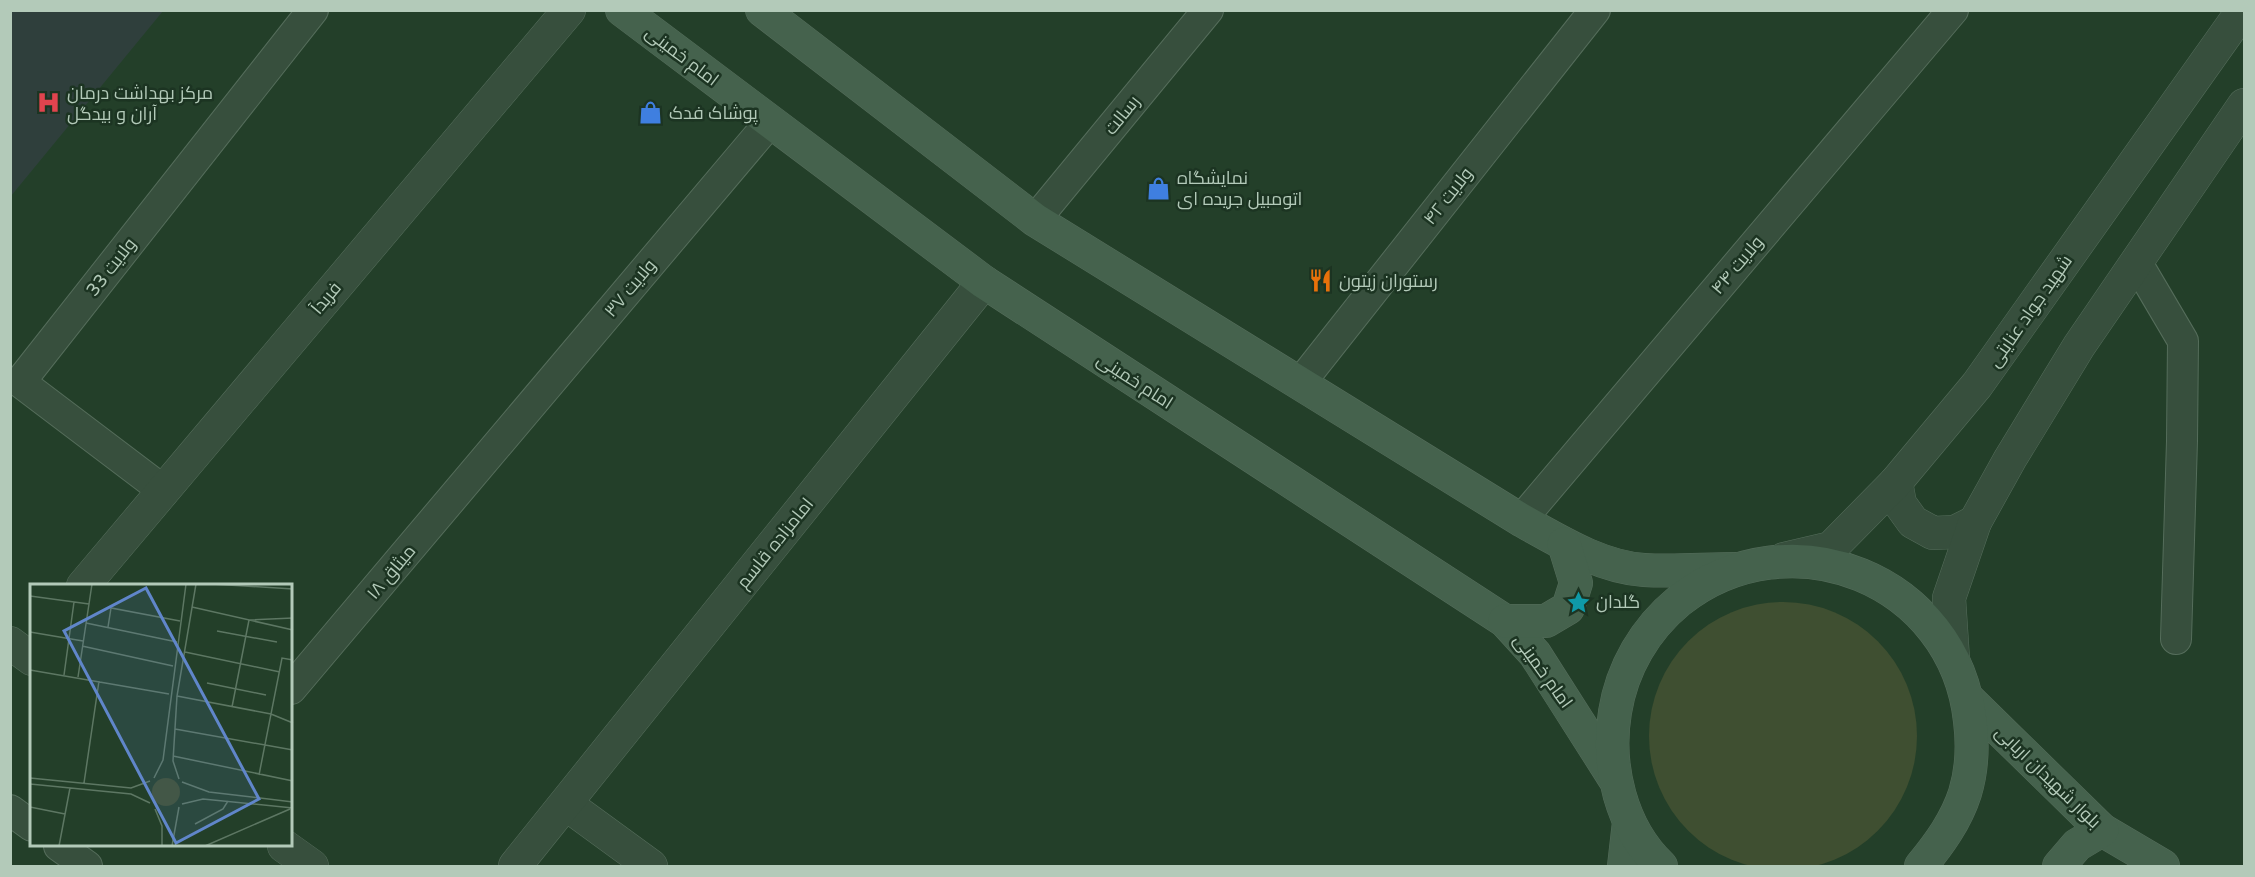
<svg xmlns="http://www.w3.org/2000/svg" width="2255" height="877" viewBox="0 0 2255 877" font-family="'Varela Round',Cairo,sans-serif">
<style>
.medical{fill:#2f3f3c}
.grass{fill:#3f4f31}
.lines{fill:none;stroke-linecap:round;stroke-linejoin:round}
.minor-casing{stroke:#556d5b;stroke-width:32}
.tertiary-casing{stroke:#556d5b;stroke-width:34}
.secondary-casing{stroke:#556d5b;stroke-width:34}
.minor{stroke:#374f3d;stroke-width:30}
.tertiary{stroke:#374f3d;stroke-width:33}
.secondary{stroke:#45624d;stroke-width:33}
.labels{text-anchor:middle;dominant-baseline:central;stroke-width:5;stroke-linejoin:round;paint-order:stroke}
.street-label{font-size:18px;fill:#b3cab9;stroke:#1c3422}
.poi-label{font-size:18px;fill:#b3cab9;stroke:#1c3422;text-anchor:start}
.inset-road{fill:none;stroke:#5d7763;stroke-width:1.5}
.view{fill:#6086ca;fill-opacity:0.15;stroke:#6086ca;stroke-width:3}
.inset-edge{fill:none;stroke:#b3cab9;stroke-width:3}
</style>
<rect width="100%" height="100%" fill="#233f29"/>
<!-- medical -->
<path class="medical" d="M 11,10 L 163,11 L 11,196 L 10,11 Z"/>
<!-- grass -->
<circle class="grass" cx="1783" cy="736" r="134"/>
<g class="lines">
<defs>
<g id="minor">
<path d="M 1035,220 L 1208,10"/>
<path d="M 2137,263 L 2183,341 L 2182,441 L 2176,639"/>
<path d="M 1301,382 L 1595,10"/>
<path d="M 164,491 L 20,382 L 313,10"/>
<path d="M 1521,520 L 1953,10"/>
<path d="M 291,689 L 770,122"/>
<path d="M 10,810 L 32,826"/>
<path d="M 59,846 L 87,866"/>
</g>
<g id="tertiary">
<path d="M 1896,482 L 1900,504 L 1913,522 L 1933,533 L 1955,532 L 1975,522"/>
<path d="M 1784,559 L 1831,548 L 1896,482 L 1977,385 L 2243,10"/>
<path d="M 83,586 L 569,10"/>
<path d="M 10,643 L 32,659"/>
<path d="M 1953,659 L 1949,598 L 1975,522 L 2010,459 L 2079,346 L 2244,105"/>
<path d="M 566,804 L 651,866"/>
<path d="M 284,846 L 312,866"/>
<path d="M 515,866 L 984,282"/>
</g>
<g id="secondary">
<path d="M 622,10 L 984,282 L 1505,621 L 1535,654 L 1614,778"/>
<path d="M 762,10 L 1035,220 L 1521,520 C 1559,541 1600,567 1644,570 C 1675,572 1706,569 1737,569"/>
<path d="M 1505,621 L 1546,621 L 1568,608 L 1576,583 L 1564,544"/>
<path d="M 1968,699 L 2102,830 L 2163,866"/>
<path d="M 1624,866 L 1629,822"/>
<path d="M 1661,866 C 1621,828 1606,766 1615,712 C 1622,668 1645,629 1679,601 C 1790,513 1955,579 1970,721 C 1973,745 1972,770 1965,793 C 1956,821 1939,844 1921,866"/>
<path d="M 2059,866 L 2077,845 L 2102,830"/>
</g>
</defs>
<!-- minor casing -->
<use href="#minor" class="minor-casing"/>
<!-- tertiary casing -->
<use href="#tertiary" class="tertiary-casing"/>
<!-- secondary casing -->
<use href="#secondary" class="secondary-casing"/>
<!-- minor -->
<use href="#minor" class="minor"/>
<!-- tertiary -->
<use href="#tertiary" class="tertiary"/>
<!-- secondary -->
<use href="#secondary" class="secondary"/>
</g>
<!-- icons -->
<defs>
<symbol id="hospital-bare" viewBox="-9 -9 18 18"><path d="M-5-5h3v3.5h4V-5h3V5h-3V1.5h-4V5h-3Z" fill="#e0444e" stroke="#1c3422" stroke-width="2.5" paint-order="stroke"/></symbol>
<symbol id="shop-bare" viewBox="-9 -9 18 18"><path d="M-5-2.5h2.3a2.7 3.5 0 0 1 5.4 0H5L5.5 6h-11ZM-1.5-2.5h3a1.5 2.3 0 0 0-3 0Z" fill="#3f7fe0" stroke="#1c3422" stroke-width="2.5" paint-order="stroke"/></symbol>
<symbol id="restaurant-bare" viewBox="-9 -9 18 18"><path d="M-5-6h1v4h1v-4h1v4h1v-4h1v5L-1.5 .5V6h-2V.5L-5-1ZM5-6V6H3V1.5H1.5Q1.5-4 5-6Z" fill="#e8710a" stroke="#1c3422" stroke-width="2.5" paint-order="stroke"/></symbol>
<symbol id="sight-bare" viewBox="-9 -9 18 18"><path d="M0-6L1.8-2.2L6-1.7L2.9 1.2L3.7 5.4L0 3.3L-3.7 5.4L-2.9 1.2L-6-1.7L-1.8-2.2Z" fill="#0f9aa8" stroke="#1c3422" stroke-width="2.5" paint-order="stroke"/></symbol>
</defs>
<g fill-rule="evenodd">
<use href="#hospital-bare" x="32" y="86" width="33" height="33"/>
<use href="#shop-bare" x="634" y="96" width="33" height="33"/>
<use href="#shop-bare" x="1142" y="172" width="33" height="33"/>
<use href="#restaurant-bare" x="1304" y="264" width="33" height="33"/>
<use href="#sight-bare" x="1562" y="586" width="33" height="33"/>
</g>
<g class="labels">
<!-- street labels -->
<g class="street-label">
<text transform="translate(682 56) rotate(37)">امام خمینی</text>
<text transform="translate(1122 115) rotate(-51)">رسالت</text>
<text transform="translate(1448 196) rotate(-52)">ولایت ۴۲</text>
<text transform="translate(1737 265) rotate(-50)">ولایت ۴۴</text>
<text transform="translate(111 267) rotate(-52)">ولایت 33</text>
<text transform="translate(630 288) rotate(-50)">ولایت ۳۷</text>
<text transform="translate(326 298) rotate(-50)">فریدآ</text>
<text transform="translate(2030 311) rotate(-55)">شهید جواد عنایتی</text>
<text transform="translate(1135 381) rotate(33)">امام خمینی</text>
<text transform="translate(775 543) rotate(-51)">امامزاده قاسم</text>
<text transform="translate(391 572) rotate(-50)">میثاق ۱۸</text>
<text transform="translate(1543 671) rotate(54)">امام خمینی</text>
<text transform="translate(2048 777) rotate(44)">بلوار شهیدان اربابی</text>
</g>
<!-- poi labels -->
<g class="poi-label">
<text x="67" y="93">مرکز بهداشت درمان<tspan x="67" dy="21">آران و بیدگل</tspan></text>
<text x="669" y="113">پوشاک فدک</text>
<text x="1177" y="178">نمایشگاه<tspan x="1177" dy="21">اتومبیل جریده ای</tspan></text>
<text x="1339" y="281">رستوران زیتون</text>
<text x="1596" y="602">گلدان</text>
</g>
</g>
<!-- overview -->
<g transform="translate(30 584)">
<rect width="262" height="262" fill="#233f29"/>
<path d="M122 208a14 14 0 1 1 28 0a14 14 0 1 1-28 0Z" fill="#3f4f31"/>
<path class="inset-road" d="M 182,0 L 263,5M 0,12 L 59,20M 162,23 L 263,46M 56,39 L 147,58M 78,43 L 81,24 L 150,37M 187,47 L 247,58M 0,48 L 53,57M 52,62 L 143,82M 155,68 L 250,88M 0,86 L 139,110M 34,91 L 44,18M 48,93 L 62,0M 177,99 L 236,111M 147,112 L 241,130 L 263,139M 202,123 L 219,36 L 263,34M 145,145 L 263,166M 143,172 L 263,197M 229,191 L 252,74 L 263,76M 0,194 L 101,204 L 120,197M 124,194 L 133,176 L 156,0M 149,195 L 143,177 L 147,112 L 166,0M 152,198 L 179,208 L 263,218M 54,199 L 69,97M 0,200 L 101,210 L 120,219M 152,220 L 173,215 L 263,224M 0,223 L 35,230M 125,225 L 132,242 L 132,262M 165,240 L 193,225 L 198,217M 29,262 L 40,204M 142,262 L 149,223M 175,262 L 260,225"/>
<path class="view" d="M 116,4 L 229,215 L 146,259 L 34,47 Z"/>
<rect width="262" height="262" class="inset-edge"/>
</g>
<!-- border -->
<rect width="2255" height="877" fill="none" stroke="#b3cab9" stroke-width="24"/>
</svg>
